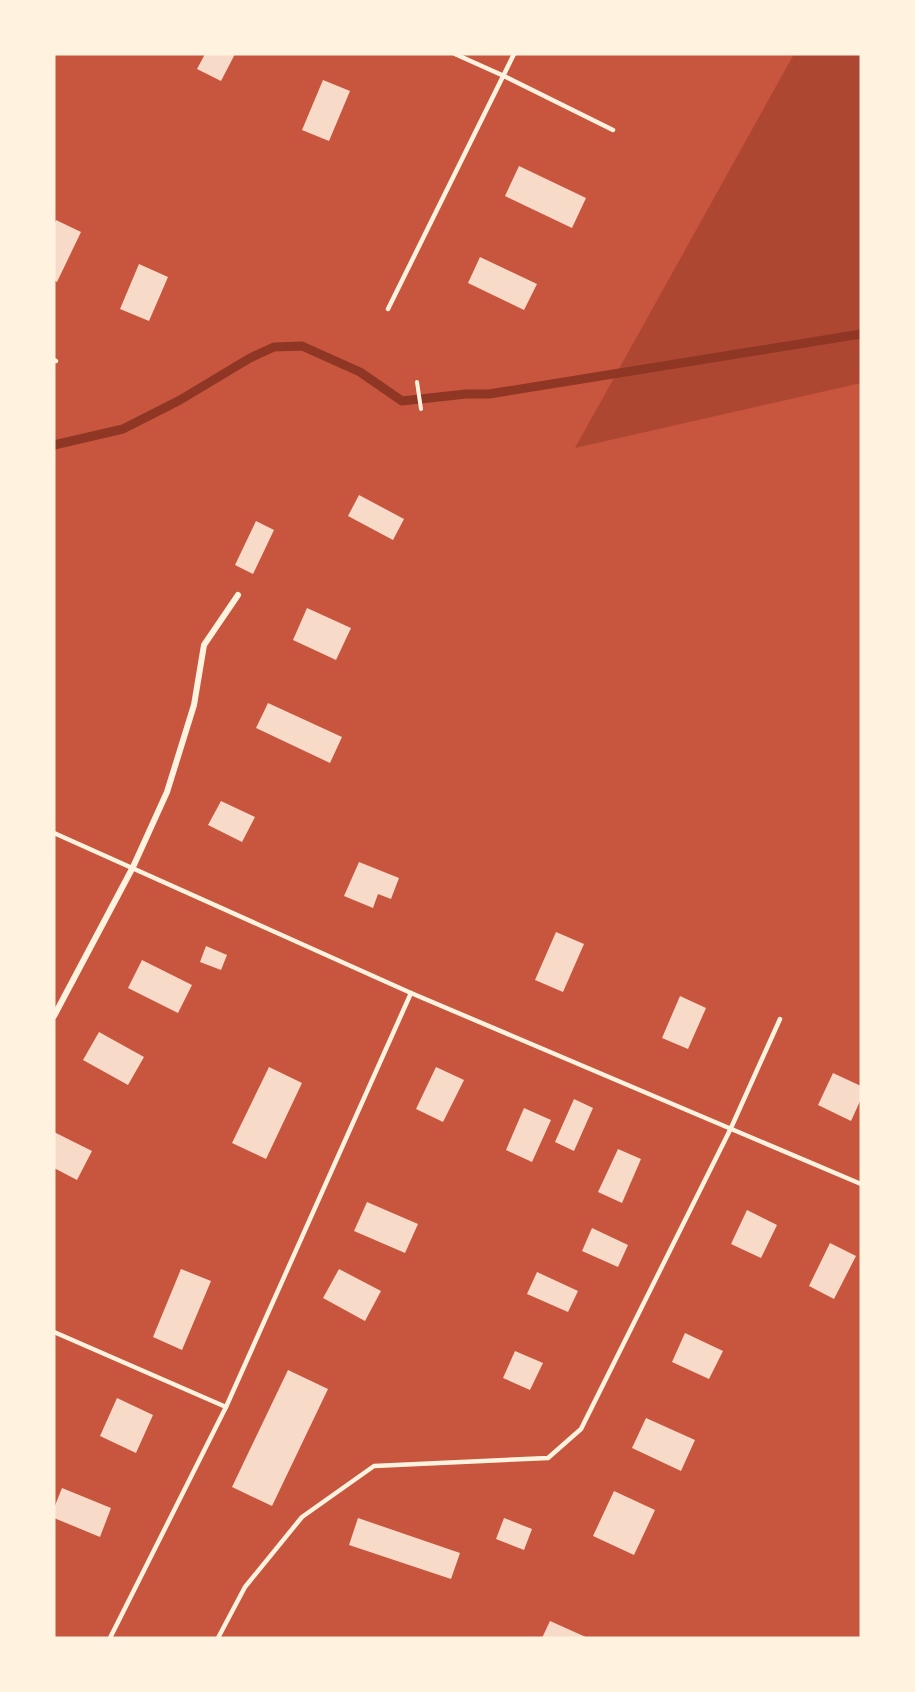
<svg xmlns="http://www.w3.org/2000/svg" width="915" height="1692" viewBox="0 0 915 1692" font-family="Overpass,sans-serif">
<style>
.green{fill:#ae4732}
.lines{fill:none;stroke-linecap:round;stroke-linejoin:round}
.stream{stroke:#8f3625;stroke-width:9}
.building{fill:#f7dbc8}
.path{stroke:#fff3e0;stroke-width:4}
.service{stroke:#fff3e0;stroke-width:4.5}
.minor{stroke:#fff3e0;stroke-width:6}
</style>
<rect width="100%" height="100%" fill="#c8553d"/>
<!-- green -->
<path class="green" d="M 794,54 L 861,54 L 861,383 L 575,448 Z"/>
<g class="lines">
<!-- stream -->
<path class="stream" d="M 54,445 L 123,429 L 180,400 L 250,358 L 274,347 L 302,346 L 360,372 L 402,401 L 466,394 L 489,394 L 861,334"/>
</g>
<!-- building -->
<g class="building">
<path d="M 205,54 L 235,54 L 221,81 L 197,69 Z"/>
<path d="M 323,80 L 350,91 L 329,141 L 302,130 Z"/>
<path d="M 519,166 L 586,198 L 572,228 L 505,196 Z"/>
<path d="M 56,220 L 81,232 L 57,282 L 54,280 L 54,225 Z"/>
<path d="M 480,257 L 537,284 L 524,310 L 468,283 Z"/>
<path d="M 139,264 L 168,277 L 149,321 L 120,309 Z"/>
<path d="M 359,495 L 404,519 L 393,540 L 348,516 Z"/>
<path d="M 256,521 L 274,530 L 253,574 L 235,565 Z"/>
<path d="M 307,608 L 351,628 L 336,660 L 293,640 Z"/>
<path d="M 268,703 L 342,737 L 330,763 L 256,728 Z"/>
<path d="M 221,801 L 255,817 L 242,842 L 208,825 Z"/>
<path d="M 359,862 L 399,878 L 391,899 L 378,894 L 373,908 L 344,896 Z"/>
<path d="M 556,932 L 584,944 L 563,992 L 535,980 Z"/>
<path d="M 206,946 L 227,955 L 221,970 L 200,962 Z"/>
<path d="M 142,960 L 192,985 L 178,1013 L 128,988 Z"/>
<path d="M 680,996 L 706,1008 L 688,1049 L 662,1038 Z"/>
<path d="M 99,1032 L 144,1057 L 128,1085 L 83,1060 Z"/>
<path d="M 269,1067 L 302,1083 L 266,1159 L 232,1143 Z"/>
<path d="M 436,1067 L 464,1080 L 443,1122 L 416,1109 Z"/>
<path d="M 833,1073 L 861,1086 L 861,1099 L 851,1121 L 818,1105 Z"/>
<path d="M 574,1099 L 593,1108 L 574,1151 L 555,1142 Z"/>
<path d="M 524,1108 L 551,1120 L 532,1162 L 506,1150 Z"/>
<path d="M 54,1132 L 92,1151 L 77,1180 L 54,1168 Z"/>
<path d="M 618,1149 L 641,1159 L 622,1203 L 598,1192 Z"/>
<path d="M 367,1202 L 418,1224 L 405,1253 L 354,1231 Z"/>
<path d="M 747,1210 L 777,1225 L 761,1258 L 731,1244 Z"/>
<path d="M 592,1228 L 628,1245 L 618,1267 L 582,1251 Z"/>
<path d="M 830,1243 L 856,1256 L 834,1299 L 809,1286 Z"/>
<path d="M 181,1269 L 211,1281 L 182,1350 L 153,1337 Z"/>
<path d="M 339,1269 L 381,1291 L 365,1321 L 323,1298 Z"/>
<path d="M 537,1272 L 578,1291 L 568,1312 L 527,1294 Z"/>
<path d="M 685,1333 L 723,1351 L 709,1379 L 672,1362 Z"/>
<path d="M 515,1351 L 543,1363 L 530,1390 L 503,1378 Z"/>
<path d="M 288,1370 L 328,1389 L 272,1506 L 232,1487 Z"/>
<path d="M 117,1398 L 153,1415 L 136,1453 L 100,1436 Z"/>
<path d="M 646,1418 L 695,1440 L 681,1471 L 632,1448 Z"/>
<path d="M 62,1488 L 111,1508 L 100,1537 L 54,1518 L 54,1508 Z"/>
<path d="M 614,1491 L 655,1510 L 634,1555 L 593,1536 Z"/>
<path d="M 358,1518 L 460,1553 L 451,1579 L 349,1545 Z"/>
<path d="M 504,1518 L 532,1529 L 524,1550 L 496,1539 Z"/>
<path d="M 550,1621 L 588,1638 L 542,1638 Z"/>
</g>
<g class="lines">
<!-- path -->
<path class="path" d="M 417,382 L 421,409"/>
<!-- service -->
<g class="service">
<path d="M 455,54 L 504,76 L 613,130"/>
<path d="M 388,309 L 514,54"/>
<path d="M 54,360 L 56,361"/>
<path d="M 54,833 L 411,993 L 861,1184"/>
<path d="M 54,1332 L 226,1407"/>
<path d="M 110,1638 L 226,1407 L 411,993"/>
<path d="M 218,1638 L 245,1587 L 302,1517 L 374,1466 L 548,1458 L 581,1429 L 731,1128 L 780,1019"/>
</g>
<!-- minor -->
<path class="minor" d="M 54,1016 L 133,867 L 167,792 L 194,705 L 204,645 L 238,595"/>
</g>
<!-- border -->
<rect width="915" height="1692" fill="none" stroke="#fff3e0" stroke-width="111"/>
</svg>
